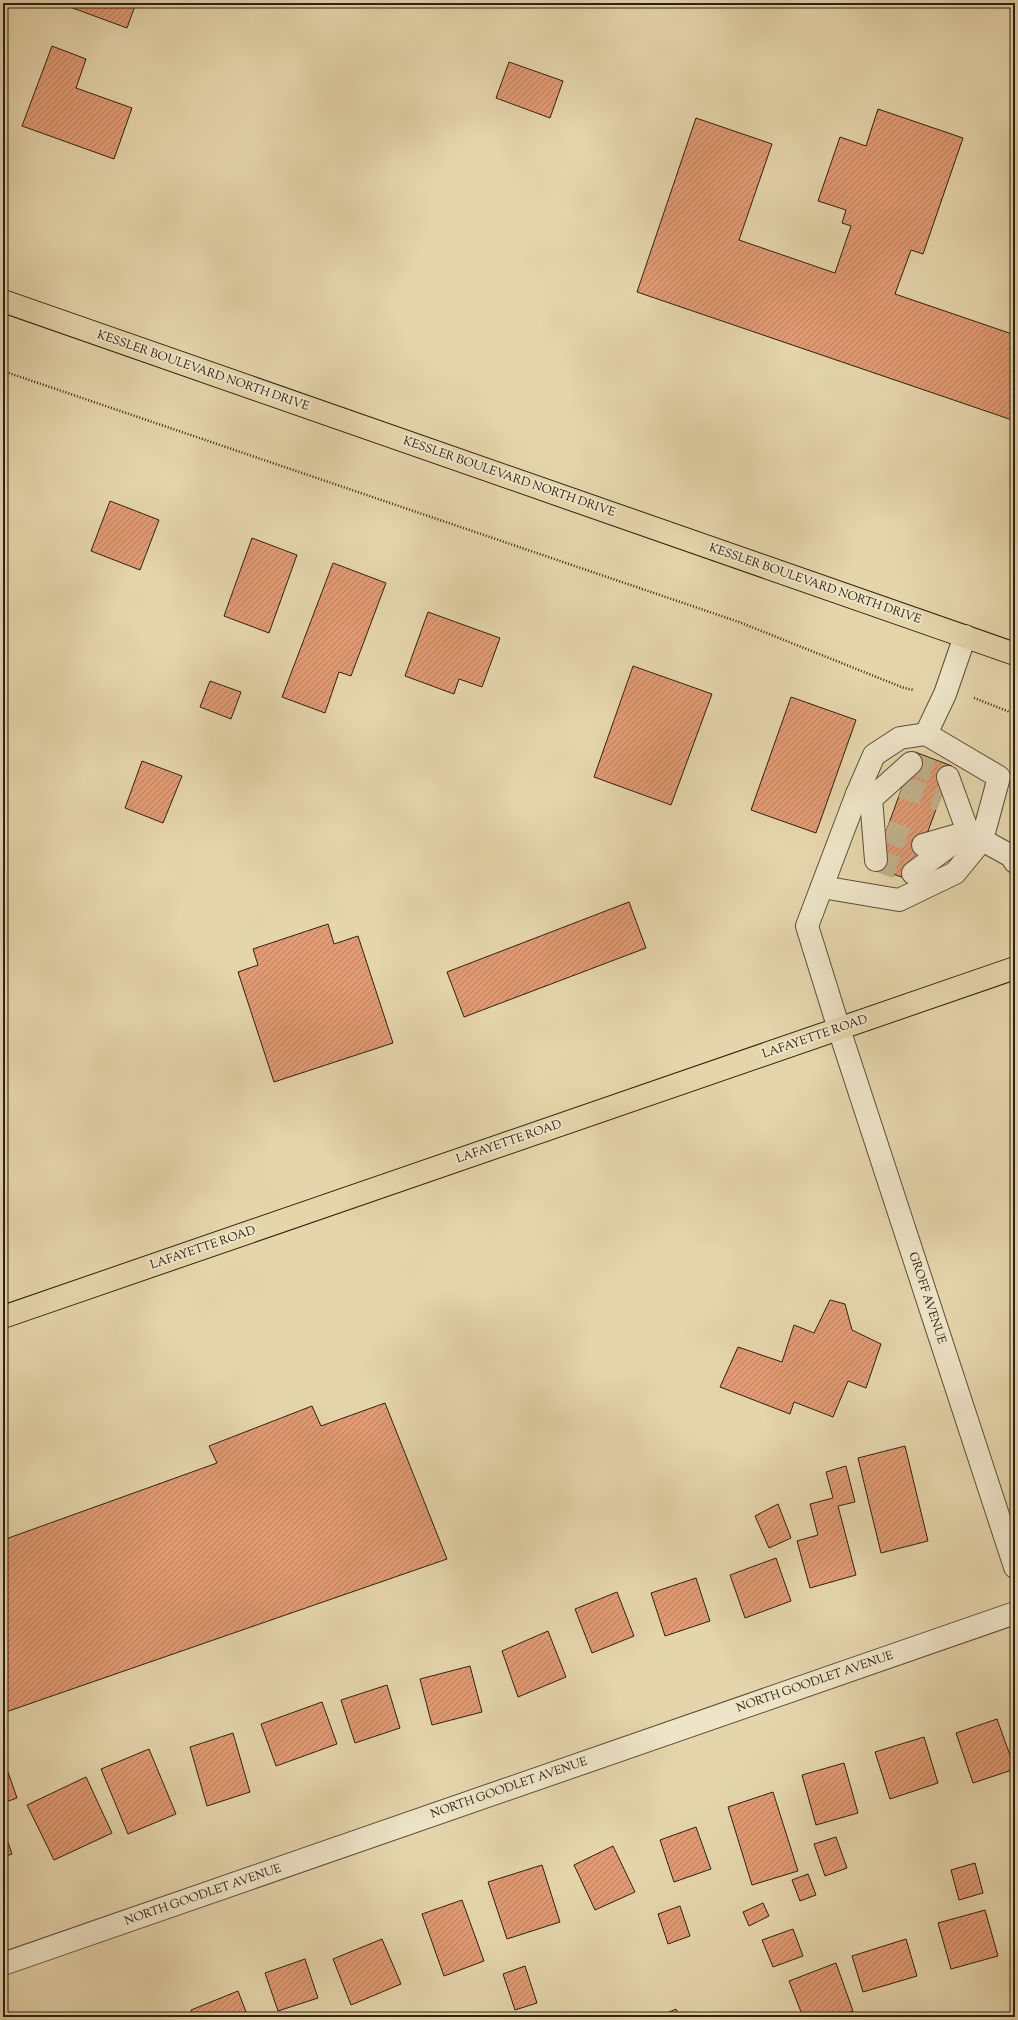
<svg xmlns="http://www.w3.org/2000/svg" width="1018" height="2020" viewBox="0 0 1018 2020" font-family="'Sorts Mill Goudy',serif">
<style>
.building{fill:url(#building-hatch);stroke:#2d2112}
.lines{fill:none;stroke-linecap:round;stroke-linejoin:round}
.minor-tunnel{stroke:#c0b18c;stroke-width:22;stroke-dasharray:22 11;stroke-linecap:butt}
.minor-casing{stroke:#5b4e38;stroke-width:24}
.major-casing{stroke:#2d2112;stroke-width:24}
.path{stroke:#2d2112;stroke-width:2.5;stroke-dasharray:1 2;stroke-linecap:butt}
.minor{stroke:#eee4c8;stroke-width:22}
.major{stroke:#e5d5ab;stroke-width:22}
.labels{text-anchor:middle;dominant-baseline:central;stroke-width:4;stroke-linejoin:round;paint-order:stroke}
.street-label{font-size:12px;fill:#2d2112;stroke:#eee4c8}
</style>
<defs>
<pattern id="building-hatch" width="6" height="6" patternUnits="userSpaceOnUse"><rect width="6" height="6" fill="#e29b74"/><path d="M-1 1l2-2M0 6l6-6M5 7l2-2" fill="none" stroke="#b87e5e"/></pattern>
</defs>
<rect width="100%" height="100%" fill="#e5d5ab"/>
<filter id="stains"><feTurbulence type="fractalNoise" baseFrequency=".005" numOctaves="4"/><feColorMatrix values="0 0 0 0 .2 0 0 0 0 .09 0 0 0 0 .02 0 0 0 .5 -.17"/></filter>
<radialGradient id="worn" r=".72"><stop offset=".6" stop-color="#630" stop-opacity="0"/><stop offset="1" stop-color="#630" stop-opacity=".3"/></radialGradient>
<!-- building -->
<g class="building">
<path d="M 71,3 L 136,3 L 127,28 L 70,7 Z"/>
<path d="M 52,46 L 86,59 L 76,88 L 132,108 L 114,159 L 22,126 Z"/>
<path d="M 509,62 L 563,81 L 550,118 L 496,98 Z"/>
<path d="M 878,109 L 963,138 L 923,254 L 911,250 L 895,294 L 1015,335 L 1015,421 L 637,292 L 696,118 L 772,144 L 739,240 L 835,273 L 851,226 L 842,223 L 846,210 L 818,201 L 840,137 L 866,146 Z"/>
<path d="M 110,501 L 159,520 L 140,570 L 91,551 Z"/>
<path d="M 252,538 L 297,555 L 269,633 L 224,616 Z"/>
<path d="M 333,563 L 386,583 L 351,676 L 339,672 L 325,713 L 282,697 Z"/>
<path d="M 428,612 L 500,638 L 482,687 L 459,679 L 454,694 L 405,676 Z"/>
<path d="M 633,666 L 712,694 L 671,805 L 594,777 Z"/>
<path d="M 210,681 L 241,692 L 231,719 L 200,707 Z"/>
<path d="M 791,697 L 856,720 L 816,833 L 751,810 Z"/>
<path d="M 915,752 L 952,766 L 910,880 L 873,867 Z"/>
<path d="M 142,761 L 182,776 L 163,823 L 125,808 Z"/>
<path d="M 629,902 L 646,948 L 464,1017 L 447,972 Z"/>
<path d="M 328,924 L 334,944 L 358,936 L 393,1043 L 274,1082 L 238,972 L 258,965 L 253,949 Z"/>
<path d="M 830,1300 L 845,1304 L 852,1330 L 881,1344 L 866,1388 L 848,1381 L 833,1417 L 794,1402 L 790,1414 L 720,1387 L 738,1347 L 782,1362 L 794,1325 L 814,1333 Z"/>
<path d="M 385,1403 L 447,1559 L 3,1713 L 3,1540 L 217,1463 L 209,1446 L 312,1406 L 321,1426 Z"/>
<path d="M 905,1446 L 928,1541 L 881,1553 L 858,1458 Z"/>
<path d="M 846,1466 L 855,1502 L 838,1506 L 856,1575 L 810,1588 L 797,1541 L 818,1535 L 810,1504 L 833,1498 L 826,1472 Z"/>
<path d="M 778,1504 L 791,1538 L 769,1548 L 755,1516 Z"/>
<path d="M 776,1558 L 791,1601 L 745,1618 L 730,1575 Z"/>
<path d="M 696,1578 L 710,1621 L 665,1636 L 651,1593 Z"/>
<path d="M 617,1592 L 634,1636 L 592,1653 L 575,1609 Z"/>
<path d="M 548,1631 L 566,1677 L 518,1697 L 502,1651 Z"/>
<path d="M 470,1666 L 482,1712 L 432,1725 L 420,1679 Z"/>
<path d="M 387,1685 L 400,1728 L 355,1743 L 341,1700 Z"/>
<path d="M 322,1702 L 337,1744 L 276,1766 L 261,1724 Z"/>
<path d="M 997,1719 L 1015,1769 L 973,1783 L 956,1733 Z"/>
<path d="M 233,1733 L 250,1792 L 207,1806 L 190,1747 Z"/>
<path d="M 924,1737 L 938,1783 L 890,1799 L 875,1752 Z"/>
<path d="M 149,1749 L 176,1814 L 128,1834 L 101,1769 Z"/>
<path d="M 844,1763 L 858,1813 L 816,1825 L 802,1775 Z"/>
<path d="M 8,1772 L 17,1798 L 3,1803 L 3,1774 Z"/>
<path d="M 86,1777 L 112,1833 L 54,1860 L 27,1805 Z"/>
<path d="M 773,1792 L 798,1871 L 752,1885 L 728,1807 Z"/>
<path d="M 696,1827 L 711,1869 L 674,1882 L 660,1840 Z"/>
<path d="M 3,1828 L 12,1854 L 3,1857 Z"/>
<path d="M 836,1837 L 847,1868 L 825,1876 L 814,1844 Z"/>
<path d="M 613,1846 L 635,1892 L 595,1910 L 574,1865 Z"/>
<path d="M 975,1863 L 983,1893 L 959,1900 L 951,1870 Z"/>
<path d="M 542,1865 L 560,1922 L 507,1939 L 488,1882 Z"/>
<path d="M 808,1874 L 816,1895 L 800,1901 L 792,1880 Z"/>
<path d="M 1015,1892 L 1015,1908 L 1010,1894 Z"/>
<path d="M 462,1900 L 484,1961 L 444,1976 L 422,1914 Z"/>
<path d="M 763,1903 L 769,1916 L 749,1926 L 743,1912 Z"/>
<path d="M 680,1906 L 690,1936 L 668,1944 L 658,1914 Z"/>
<path d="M 985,1910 L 998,1956 L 951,1969 L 938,1923 Z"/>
<path d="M 793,1929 L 803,1956 L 773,1967 L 762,1940 Z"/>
<path d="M 382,1939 L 401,1984 L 351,2005 L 333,1959 Z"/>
<path d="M 906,1939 L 917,1976 L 863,1992 L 852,1956 Z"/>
<path d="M 305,1959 L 318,1998 L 278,2011 L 265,1973 Z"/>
<path d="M 836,1963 L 853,2011 L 835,2017 L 803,2017 L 789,1981 Z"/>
<path d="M 525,1966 L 537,2003 L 515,2010 L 503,1974 Z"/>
<path d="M 238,1991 L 248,2017 L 194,2017 L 191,2010 Z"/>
<path d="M 676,2009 L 680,2017 L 658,2017 Z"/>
</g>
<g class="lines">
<!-- minor-tunnel -->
<g class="minor-tunnel">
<path d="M 911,763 L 948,777"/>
<path d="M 902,787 L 940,800"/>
<path d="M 886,831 L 923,845"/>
<path d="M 876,860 L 913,873"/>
</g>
<defs>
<g id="minor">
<path d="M 948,777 L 968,832 L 1011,856 L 1015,862"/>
<path d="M 857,794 L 874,755 L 900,738 L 926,734 L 945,694 L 965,636"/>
<path d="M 871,799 L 857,794 L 807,926 L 839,1029 L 1015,1567"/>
<path d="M 876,860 L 871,799 L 911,763"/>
<path d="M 913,873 L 968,832 L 923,845"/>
<path d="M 822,887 L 899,900 L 955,873 L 982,840 L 999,777 L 926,734"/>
<path d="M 3,1964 L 1015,1613"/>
</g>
<g id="major">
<path d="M 3,301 L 1015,654"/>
<path d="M 3,1317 L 1015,968"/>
</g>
</defs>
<!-- minor casing -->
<use href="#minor" class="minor-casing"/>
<!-- major casing -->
<use href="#major" class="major-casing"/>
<!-- path -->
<g class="path">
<path d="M 3,371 L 739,622 L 904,688 L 914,690"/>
<path d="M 974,698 L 1015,714"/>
</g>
<!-- minor -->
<use href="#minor" class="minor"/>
<!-- major -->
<use href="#major" class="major"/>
</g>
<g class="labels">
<!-- street labels -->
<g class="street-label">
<text transform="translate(203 371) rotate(19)">KESSLER BOULEVARD NORTH DRIVE</text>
<text transform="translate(509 477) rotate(19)">KESSLER BOULEVARD NORTH DRIVE</text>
<text transform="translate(815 584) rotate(19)">KESSLER BOULEVARD NORTH DRIVE</text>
<text transform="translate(815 1037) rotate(-19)">LAFAYETTE ROAD</text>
<text transform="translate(509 1142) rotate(-19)">LAFAYETTE ROAD</text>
<text transform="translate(203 1248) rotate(-19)">LAFAYETTE ROAD</text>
<text transform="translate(927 1298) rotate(72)">GROFF AVENUE</text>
<text transform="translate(815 1682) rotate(-19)">NORTH GOODLET AVENUE</text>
<text transform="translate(509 1788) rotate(-19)">NORTH GOODLET AVENUE</text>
<text transform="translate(203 1895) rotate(-19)">NORTH GOODLET AVENUE</text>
</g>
</g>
<!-- margin -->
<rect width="1018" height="2020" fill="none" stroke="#e5d5ab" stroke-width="16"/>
<rect x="4" y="4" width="1010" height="2012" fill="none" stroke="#2d2112" stroke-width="2"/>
<rect x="8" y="8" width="1002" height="2004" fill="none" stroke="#2d2112"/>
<rect width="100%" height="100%" filter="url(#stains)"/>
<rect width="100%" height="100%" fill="url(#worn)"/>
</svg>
